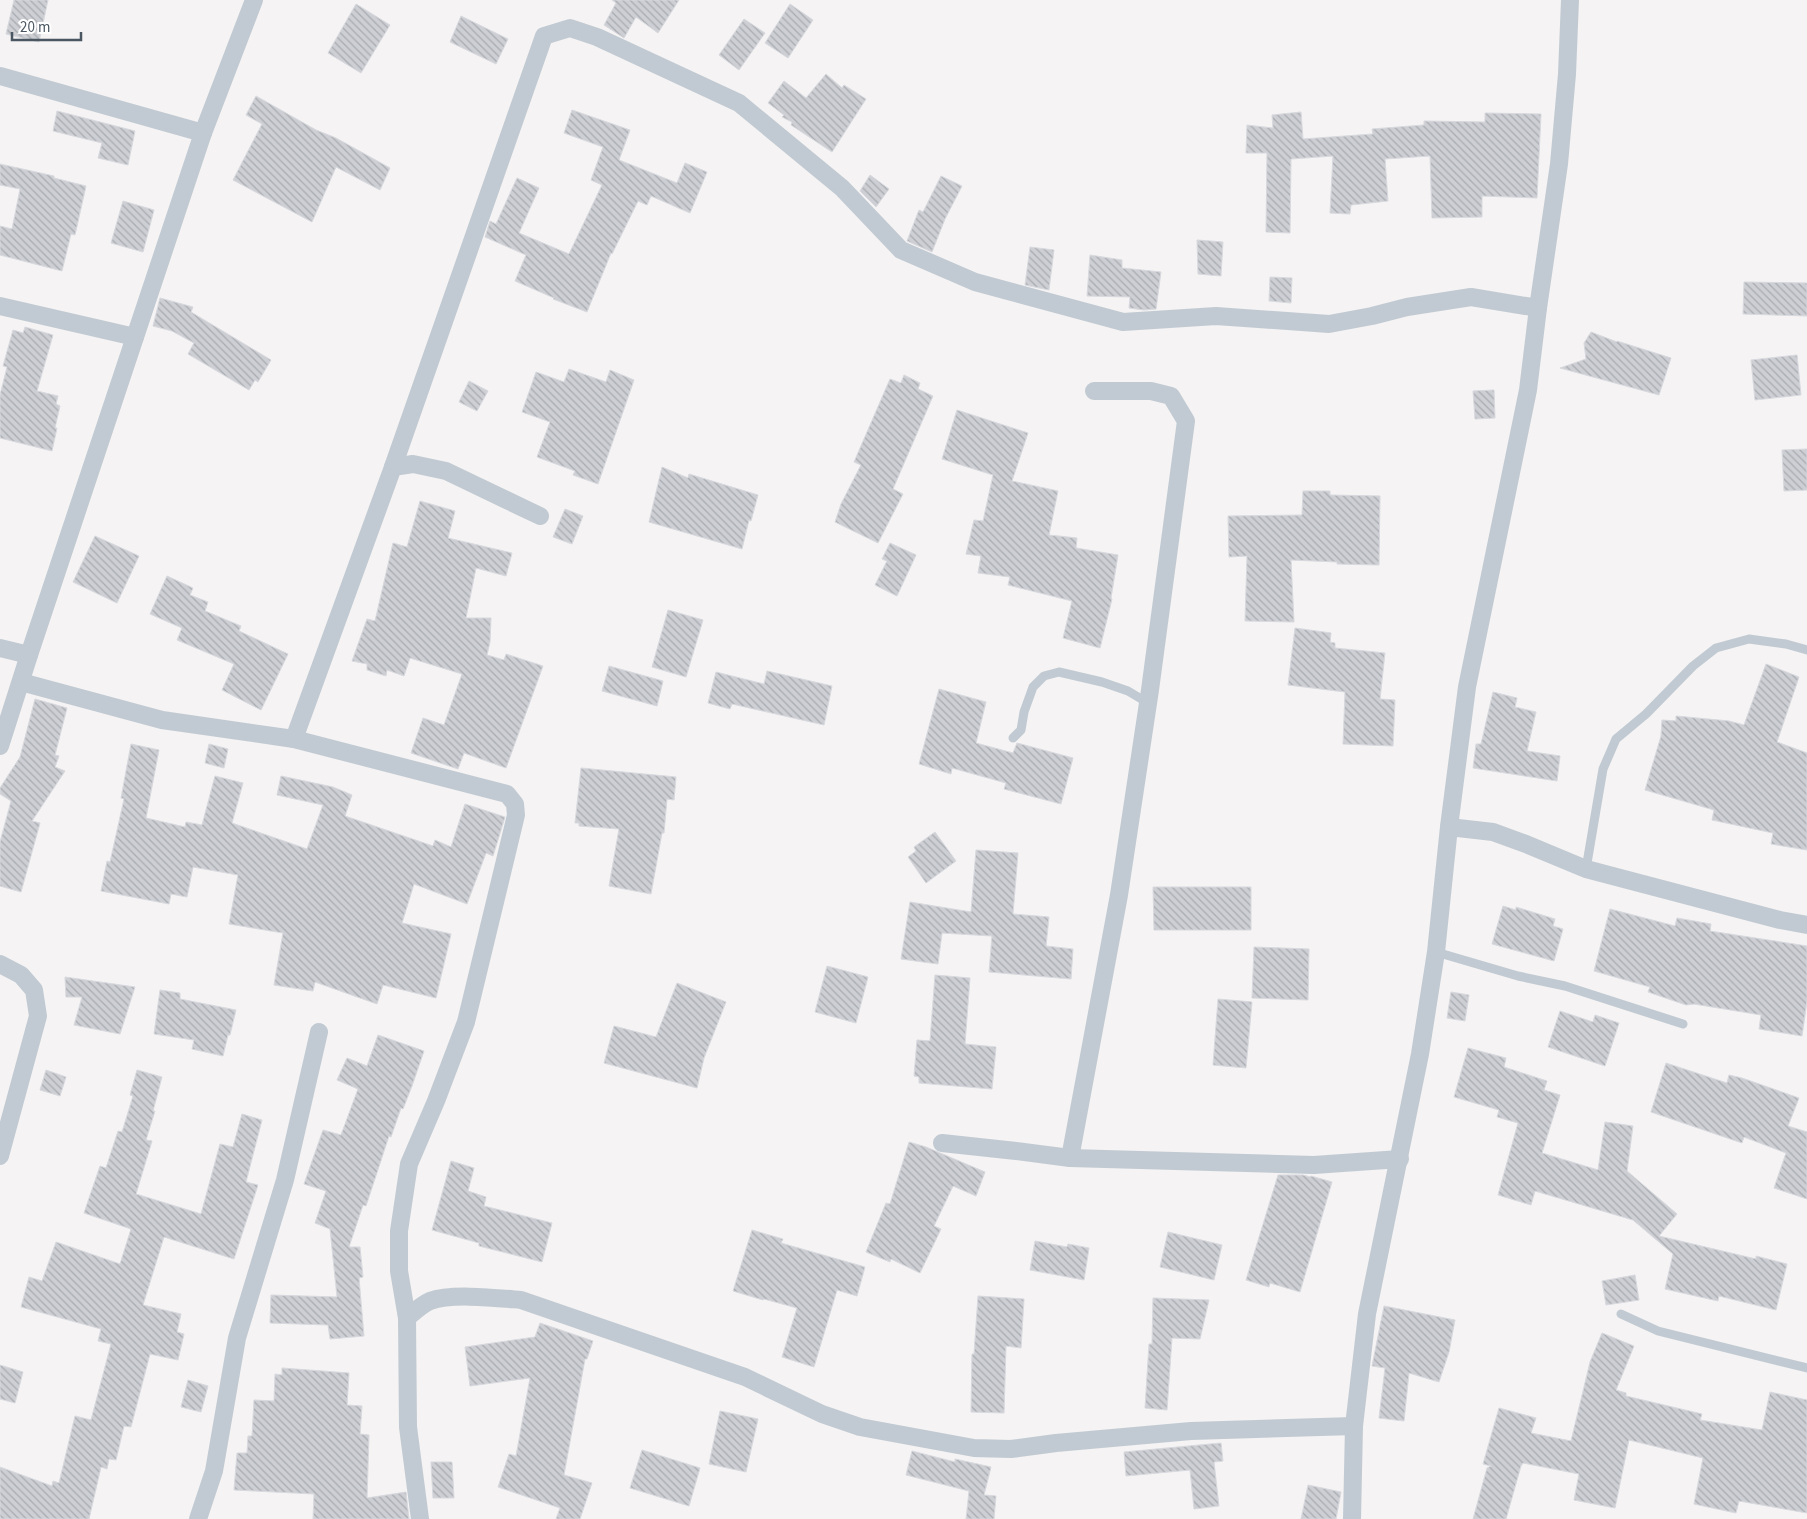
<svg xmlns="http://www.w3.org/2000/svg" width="1807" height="1519" viewBox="0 0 1807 1519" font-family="'Source Sans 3',sans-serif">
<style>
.building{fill:url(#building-back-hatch);stroke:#d7d9de}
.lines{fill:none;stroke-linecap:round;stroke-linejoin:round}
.lane{stroke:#c1cad2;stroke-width:9}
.street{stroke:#c1cad2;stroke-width:18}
</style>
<defs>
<pattern id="building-back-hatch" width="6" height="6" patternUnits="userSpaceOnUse" patternTransform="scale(1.25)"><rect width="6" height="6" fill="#cdcfd5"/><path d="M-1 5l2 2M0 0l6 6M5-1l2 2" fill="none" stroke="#a8abb0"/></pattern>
</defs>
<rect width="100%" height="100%" fill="#f5f3f3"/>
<!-- building -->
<g class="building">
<path d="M 14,0 L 48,0 L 39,42 L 6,34 Z"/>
<path d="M 612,0 L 679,0 L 658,33 L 636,17 L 624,38 L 604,25 L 616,3 Z"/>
<path d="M 356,4 L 390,25 L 361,73 L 328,53 Z"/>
<path d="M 790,4 L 813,20 L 788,58 L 765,43 Z"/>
<path d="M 461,16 L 508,39 L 496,64 L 450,42 Z"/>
<path d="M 744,19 L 765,33 L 739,70 L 719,55 Z"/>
<path d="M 826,74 L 842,88 L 844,85 L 866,99 L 832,152 L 791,125 L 792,122 L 782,117 L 784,115 L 768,103 L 784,81 L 806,98 Z"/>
<path d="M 256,96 L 316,130 L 336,138 L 390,168 L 380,190 L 336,167 L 312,222 L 233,180 L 262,124 L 246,115 Z"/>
<path d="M 572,110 L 630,130 L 619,160 L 677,183 L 685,163 L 707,172 L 690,213 L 651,196 L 647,205 L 638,201 L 612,254 L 611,253 L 587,312 L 553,299 L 554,298 L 515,281 L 526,255 L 485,237 L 490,221 L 496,224 L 517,178 L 539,188 L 519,233 L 569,254 L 602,185 L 591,180 L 603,147 L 564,133 Z"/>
<path d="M 57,111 L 135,131 L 128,165 L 98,158 L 102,143 L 53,131 Z"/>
<path d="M 1301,112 L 1303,139 L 1373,134 L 1372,129 L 1424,125 L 1424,121 L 1485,122 L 1485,113 L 1541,114 L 1537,198 L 1482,196 L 1482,217 L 1432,218 L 1430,156 L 1385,159 L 1388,201 L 1351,205 L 1350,214 L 1330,213 L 1333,156 L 1291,159 L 1290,233 L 1266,232 L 1267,153 L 1246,153 L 1247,125 L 1273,128 L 1272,115 Z"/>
<path d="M 0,164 L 54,176 L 54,178 L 86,186 L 75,235 L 71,234 L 62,271 L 0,255 L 0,226 L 12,229 L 20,189 L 0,185 Z"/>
<path d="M 870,175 L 889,189 L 876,207 L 860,191 Z"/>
<path d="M 941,176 L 962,186 L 945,219 L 932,252 L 907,241 L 919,210 L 923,212 Z"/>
<path d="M 123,201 L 154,210 L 143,252 L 111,243 Z"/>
<path d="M 1197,240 L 1223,242 L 1221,276 L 1198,274 Z"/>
<path d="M 1030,247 L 1054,250 L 1049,290 L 1025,285 Z"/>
<path d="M 1090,255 L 1122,260 L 1122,268 L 1161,272 L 1156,309 L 1144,310 L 1129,308 L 1130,297 L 1087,296 Z"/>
<path d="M 1270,277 L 1292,278 L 1291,303 L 1269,301 Z"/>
<path d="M 1744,282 L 1807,283 L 1807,316 L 1743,314 Z"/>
<path d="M 160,298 L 193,307 L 191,312 L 271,360 L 258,382 L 255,380 L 249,390 L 188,354 L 194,343 L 172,331 L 153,326 Z"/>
<path d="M 25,327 L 53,335 L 37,391 L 58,396 L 56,404 L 60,406 L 55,428 L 57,428 L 52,451 L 0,438 L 0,395 L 7,367 L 3,366 L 13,330 L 23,333 Z"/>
<path d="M 1591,332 L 1617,342 L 1617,341 L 1671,358 L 1659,395 L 1560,368 L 1586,359 L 1584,343 Z"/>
<path d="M 1797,355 L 1801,395 L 1755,400 L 1751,360 Z"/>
<path d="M 569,369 L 606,382 L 610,370 L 634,380 L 598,484 L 573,475 L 575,471 L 537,457 L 550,422 L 522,412 L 536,372 L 564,382 Z"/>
<path d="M 904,375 L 920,383 L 918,389 L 933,396 L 893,489 L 903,494 L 878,543 L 835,522 L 841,504 L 861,465 L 854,462 L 890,379 L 901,383 Z"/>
<path d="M 469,381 L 488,391 L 477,411 L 459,402 Z"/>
<path d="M 1494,390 L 1495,418 L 1475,419 L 1473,391 Z"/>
<path d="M 957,410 L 1028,433 L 1012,481 L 1058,491 L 1049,535 L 1077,538 L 1076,548 L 1118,555 L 1111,598 L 1112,599 L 1100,648 L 1063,638 L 1072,601 L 1008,585 L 1010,577 L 978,573 L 981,556 L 966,554 L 974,520 L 983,521 L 993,475 L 942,459 Z"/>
<path d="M 1807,449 L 1807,490 L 1784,491 L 1782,450 Z"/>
<path d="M 662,467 L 688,478 L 689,474 L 758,495 L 751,521 L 749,520 L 742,549 L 649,522 Z"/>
<path d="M 1303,491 L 1330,491 L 1330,495 L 1380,496 L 1379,565 L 1337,564 L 1337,562 L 1291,560 L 1294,622 L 1245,621 L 1247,556 L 1229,557 L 1228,516 L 1302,515 Z"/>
<path d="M 420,501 L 455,511 L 448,538 L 512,553 L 506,576 L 476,568 L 466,618 L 491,618 L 490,642 L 487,655 L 504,660 L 506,654 L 543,666 L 506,768 L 464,753 L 458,769 L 411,753 L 423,718 L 444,725 L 462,674 L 410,658 L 404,676 L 387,670 L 386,676 L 367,670 L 367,664 L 352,661 L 367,619 L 375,621 L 393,543 L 407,547 Z"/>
<path d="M 565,509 L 583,516 L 572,544 L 553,537 Z"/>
<path d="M 95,536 L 139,556 L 117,603 L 73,582 Z"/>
<path d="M 890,543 L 916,555 L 897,596 L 875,585 L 887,561 L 882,559 Z"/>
<path d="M 167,576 L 193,588 L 190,595 L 208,602 L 205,611 L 241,626 L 239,631 L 288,654 L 261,710 L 222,690 L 234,664 L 177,640 L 182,628 L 150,614 Z"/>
<path d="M 668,610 L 703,620 L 686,677 L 652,667 Z"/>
<path d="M 1295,628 L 1331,633 L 1330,642 L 1335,643 L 1335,648 L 1385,653 L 1380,699 L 1395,700 L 1393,746 L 1343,744 L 1345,692 L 1288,685 Z"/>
<path d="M 1766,664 L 1799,677 L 1777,742 L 1807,753 L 1807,850 L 1771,844 L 1773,833 L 1712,820 L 1714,810 L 1645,790 L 1661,736 L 1662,720 L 1676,721 L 1676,716 L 1729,721 L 1744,725 Z"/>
<path d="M 609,666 L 663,681 L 657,706 L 602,691 Z"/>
<path d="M 767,671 L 832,686 L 824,725 L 732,704 L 730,709 L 708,703 L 716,672 L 764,684 Z"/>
<path d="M 939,689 L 986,702 L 976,743 L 1013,753 L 1017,743 L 1073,758 L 1061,804 L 1004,789 L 1006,783 L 952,768 L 951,774 L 919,764 Z"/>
<path d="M 1493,692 L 1517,698 L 1515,707 L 1536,712 L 1527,751 L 1560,756 L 1557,781 L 1473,768 L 1476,744 L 1481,744 Z"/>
<path d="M 35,699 L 67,708 L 55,755 L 59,756 L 55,767 L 65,771 L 32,821 L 40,823 L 21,892 L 0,886 L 0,842 L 11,801 L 0,794 L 0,788 L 20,757 Z"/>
<path d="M 131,744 L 159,750 L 146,818 L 185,827 L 186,822 L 202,825 L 215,776 L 243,783 L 232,823 L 307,849 L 323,805 L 277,795 L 281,776 L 333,787 L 352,795 L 345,816 L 433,846 L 435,840 L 451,847 L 465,804 L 505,817 L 493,856 L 486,853 L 467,904 L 414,884 L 402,923 L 451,934 L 436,998 L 383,985 L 377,1004 L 315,982 L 313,991 L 274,985 L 283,933 L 229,924 L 238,875 L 193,867 L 187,897 L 171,894 L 169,904 L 101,891 L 107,861 L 110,862 L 124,799 L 121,798 Z"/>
<path d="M 209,744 L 228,749 L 224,768 L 205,763 Z"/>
<path d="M 581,768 L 676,777 L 674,800 L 667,799 L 664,833 L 662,833 L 651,894 L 609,886 L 619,829 L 579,826 L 579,823 L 575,823 Z"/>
<path d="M 935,832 L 956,861 L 926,883 L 908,857 L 916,851 L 914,847 Z"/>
<path d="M 976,850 L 1018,853 L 1013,914 L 1049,917 L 1046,946 L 1073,949 L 1071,979 L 989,972 L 992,936 L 942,933 L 938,964 L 901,959 L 910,902 L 971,912 Z"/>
<path d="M 1153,887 L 1251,887 L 1251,930 L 1154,930 Z"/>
<path d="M 1503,906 L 1516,910 L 1516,907 L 1555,919 L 1553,926 L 1563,929 L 1554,961 L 1492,944 Z"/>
<path d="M 1610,909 L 1675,926 L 1677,918 L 1711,924 L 1710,931 L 1807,946 L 1807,1001 L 1802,1036 L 1759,1029 L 1761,1015 L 1694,1004 L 1686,1005 L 1648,992 L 1650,987 L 1594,971 Z"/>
<path d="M 1254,947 L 1309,949 L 1308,1000 L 1252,998 Z"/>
<path d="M 827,966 L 868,977 L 856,1023 L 815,1012 Z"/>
<path d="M 935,975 L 970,978 L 965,1044 L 996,1047 L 992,1089 L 919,1083 L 919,1077 L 914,1076 L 917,1040 L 930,1041 Z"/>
<path d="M 65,977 L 135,987 L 120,1034 L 74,1025 L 82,997 L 66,997 Z"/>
<path d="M 677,983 L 726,1002 L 704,1058 L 697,1088 L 604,1063 L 614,1026 L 656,1037 Z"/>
<path d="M 160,990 L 180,993 L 180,999 L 236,1010 L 230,1035 L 228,1035 L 223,1056 L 192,1049 L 194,1040 L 154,1034 Z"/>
<path d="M 1451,992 L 1469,995 L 1465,1021 L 1447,1018 Z"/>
<path d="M 1218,999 L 1252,1002 L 1246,1068 L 1213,1065 Z"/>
<path d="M 1560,1011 L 1593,1022 L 1595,1015 L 1619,1023 L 1605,1066 L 1548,1047 Z"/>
<path d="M 378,1035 L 424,1051 L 412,1086 L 403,1109 L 401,1108 L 391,1137 L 389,1136 L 366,1206 L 363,1205 L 349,1247 L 360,1247 L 363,1277 L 359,1278 L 364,1336 L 330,1339 L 328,1325 L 270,1323 L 271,1295 L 337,1297 L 330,1229 L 315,1223 L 326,1191 L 304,1184 L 323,1130 L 341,1135 L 358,1089 L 337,1080 L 347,1058 L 367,1066 Z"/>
<path d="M 1468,1048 L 1506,1058 L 1504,1067 L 1547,1081 L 1544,1090 L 1560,1095 L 1542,1153 L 1598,1170 L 1605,1122 L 1633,1126 L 1627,1171 L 1677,1214 L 1659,1236 L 1756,1259 L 1756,1256 L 1787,1264 L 1776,1310 L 1719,1296 L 1718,1301 L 1665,1289 L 1673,1254 L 1633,1220 L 1535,1191 L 1531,1205 L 1498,1195 L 1518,1123 L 1497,1117 L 1499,1110 L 1454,1097 Z"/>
<path d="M 1666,1063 L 1727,1083 L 1729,1075 L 1742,1078 L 1799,1098 L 1788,1126 L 1807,1132 L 1807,1199 L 1774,1188 L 1786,1153 L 1744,1137 L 1742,1143 L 1651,1112 Z"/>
<path d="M 46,1070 L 66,1077 L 60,1096 L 40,1090 Z"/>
<path d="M 137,1070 L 162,1077 L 153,1111 L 155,1111 L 146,1140 L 152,1141 L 136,1194 L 201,1214 L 220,1144 L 233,1147 L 242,1114 L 262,1120 L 246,1182 L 258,1185 L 234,1259 L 164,1237 L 143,1305 L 181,1314 L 177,1332 L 184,1334 L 178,1360 L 150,1354 L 131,1427 L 124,1426 L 116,1460 L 109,1459 L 107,1469 L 101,1467 L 89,1519 L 0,1519 L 0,1467 L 52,1486 L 53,1481 L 59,1483 L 75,1416 L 91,1420 L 111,1344 L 98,1341 L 101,1329 L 21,1307 L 29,1277 L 42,1281 L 56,1242 L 120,1264 L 131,1229 L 84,1213 L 100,1166 L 106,1168 L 118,1131 L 122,1132 L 133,1096 L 130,1095 Z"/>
<path d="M 909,1142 L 926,1147 L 985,1172 L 976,1196 L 953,1186 L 934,1226 L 941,1229 L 920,1273 L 891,1259 L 890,1262 L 866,1252 L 886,1203 L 890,1204 Z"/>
<path d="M 451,1161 L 474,1168 L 468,1191 L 486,1197 L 484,1206 L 552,1223 L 542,1262 L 479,1246 L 479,1243 L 432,1230 Z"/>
<path d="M 1278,1175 L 1303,1175 L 1310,1177 L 1311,1176 L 1332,1182 L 1300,1292 L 1270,1283 L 1269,1287 L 1246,1280 Z"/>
<path d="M 752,1230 L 783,1239 L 781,1243 L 865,1267 L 857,1296 L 837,1290 L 814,1367 L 782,1357 L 797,1308 L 764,1299 L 763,1300 L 733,1291 Z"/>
<path d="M 1168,1232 L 1222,1245 L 1214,1280 L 1160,1267 Z"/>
<path d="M 1035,1241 L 1067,1247 L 1068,1244 L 1089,1248 L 1084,1280 L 1030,1270 Z"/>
<path d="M 1635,1275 L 1639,1300 L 1606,1305 L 1602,1281 Z"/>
<path d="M 978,1296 L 1024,1299 L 1021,1348 L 1006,1346 L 1004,1413 L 971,1412 L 972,1354 L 974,1354 Z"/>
<path d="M 1153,1298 L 1209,1300 L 1200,1339 L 1172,1338 L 1167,1410 L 1145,1408 L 1149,1344 L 1152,1344 Z"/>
<path d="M 1384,1306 L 1455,1320 L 1449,1352 L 1439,1382 L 1409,1373 L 1404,1421 L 1379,1418 L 1385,1368 L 1372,1366 Z"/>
<path d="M 540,1323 L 593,1341 L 587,1359 L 585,1359 L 564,1475 L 592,1483 L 580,1519 L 556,1519 L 560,1508 L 498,1487 L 509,1454 L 516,1456 L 530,1378 L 470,1386 L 465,1347 L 535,1337 Z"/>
<path d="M 1602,1333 L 1634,1346 L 1616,1390 L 1626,1393 L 1626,1396 L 1702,1414 L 1700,1420 L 1762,1430 L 1770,1392 L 1807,1400 L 1807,1513 L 1739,1501 L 1736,1513 L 1694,1504 L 1703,1458 L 1629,1440 L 1615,1508 L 1574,1500 L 1579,1474 L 1523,1463 L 1521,1466 L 1506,1519 L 1473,1519 L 1487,1468 L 1491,1466 L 1483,1464 L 1499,1408 L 1536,1418 L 1531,1433 L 1571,1441 L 1590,1362 Z"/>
<path d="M 0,1365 L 23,1372 L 15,1403 L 0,1399 Z"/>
<path d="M 282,1368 L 349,1373 L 347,1405 L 362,1406 L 360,1434 L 369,1435 L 367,1498 L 406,1492 L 409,1519 L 313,1519 L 314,1494 L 234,1490 L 237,1453 L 247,1453 L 248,1436 L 252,1436 L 254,1400 L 274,1401 L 275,1374 L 282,1375 Z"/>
<path d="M 188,1380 L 208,1386 L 201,1412 L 181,1407 Z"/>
<path d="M 720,1411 L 758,1419 L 746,1472 L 709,1464 Z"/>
<path d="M 1221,1443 L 1223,1461 L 1214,1462 L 1219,1506 L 1194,1509 L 1190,1470 L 1126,1476 L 1124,1452 Z"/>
<path d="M 642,1450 L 700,1468 L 689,1506 L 630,1488 Z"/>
<path d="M 912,1451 L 955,1462 L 955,1459 L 991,1467 L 984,1495 L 996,1496 L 994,1519 L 966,1519 L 969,1491 L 906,1475 Z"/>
<path d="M 431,1462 L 452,1462 L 454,1498 L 433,1498 Z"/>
<path d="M 1308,1485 L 1341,1492 L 1336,1519 L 1301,1519 Z"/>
</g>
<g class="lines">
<!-- lane -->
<g class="lane">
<path d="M 1013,738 L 1021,730 L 1024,712 L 1033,687 L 1044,676 L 1059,672 L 1102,682 L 1128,691 L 1148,703"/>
<path d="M 1586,869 L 1603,769 L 1616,739 L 1646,714 L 1693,666 L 1716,648 L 1749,639 L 1786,644 L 1807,650"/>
<path d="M 1436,952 L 1518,976 L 1565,986 L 1683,1024"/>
<path d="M 1621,1314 L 1658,1331 L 1807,1368"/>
</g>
<!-- street -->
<g class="street">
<path d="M 0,76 L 203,133"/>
<path d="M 0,306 L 135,337"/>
<path d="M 393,467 L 544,36 L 570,28 L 597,37 L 739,103 L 842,188 L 901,250 L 975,282 L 1123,322 L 1216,316 L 1329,324 L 1372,316 L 1407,307 L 1471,297 L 1538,308"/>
<path d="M 0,648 L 29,655"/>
<path d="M 21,682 L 162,720 L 294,739 L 507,794 L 515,804 L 516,815 L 466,1022 L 436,1101 L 409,1164 L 399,1231 L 399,1271 L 407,1318 L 408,1427 L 420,1519"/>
<path d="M 294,739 L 393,467 L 413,464 L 446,471 L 540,516"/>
<path d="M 0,746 L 29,655 L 203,133 L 254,0"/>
<path d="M 1449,827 L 1493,832 L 1526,844 L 1586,869 L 1780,920 L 1807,925"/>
<path d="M 0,964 L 21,975 L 34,990 L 38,1016 L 0,1156"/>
<path d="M 942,1143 L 1016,1151 L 1070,1158 L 1314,1165 L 1400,1159"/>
<path d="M 1070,1158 L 1119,895 L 1150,690 L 1186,421 L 1171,396 L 1151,391 L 1094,391"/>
<path d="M 407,1318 C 414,1312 421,1305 430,1301 C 451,1293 497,1298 521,1300 L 745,1377 L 822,1414 L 860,1427 L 974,1448 L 1011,1449 L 1056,1443 L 1191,1431 L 1354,1426"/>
<path d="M 198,1519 L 214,1471 L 237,1338 L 285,1180 L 319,1032"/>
<path d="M 1352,1519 L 1354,1426 L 1367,1314 L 1420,1054 L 1436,952 L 1449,827 L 1467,687 L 1528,390 L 1538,308 L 1559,164 L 1567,74 L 1570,0"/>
</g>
</g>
<!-- scale -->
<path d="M12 32v8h69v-8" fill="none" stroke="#4a5661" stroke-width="2.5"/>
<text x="20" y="32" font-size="15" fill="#4a5661" stroke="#ffffff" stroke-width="4" paint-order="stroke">20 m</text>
</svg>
